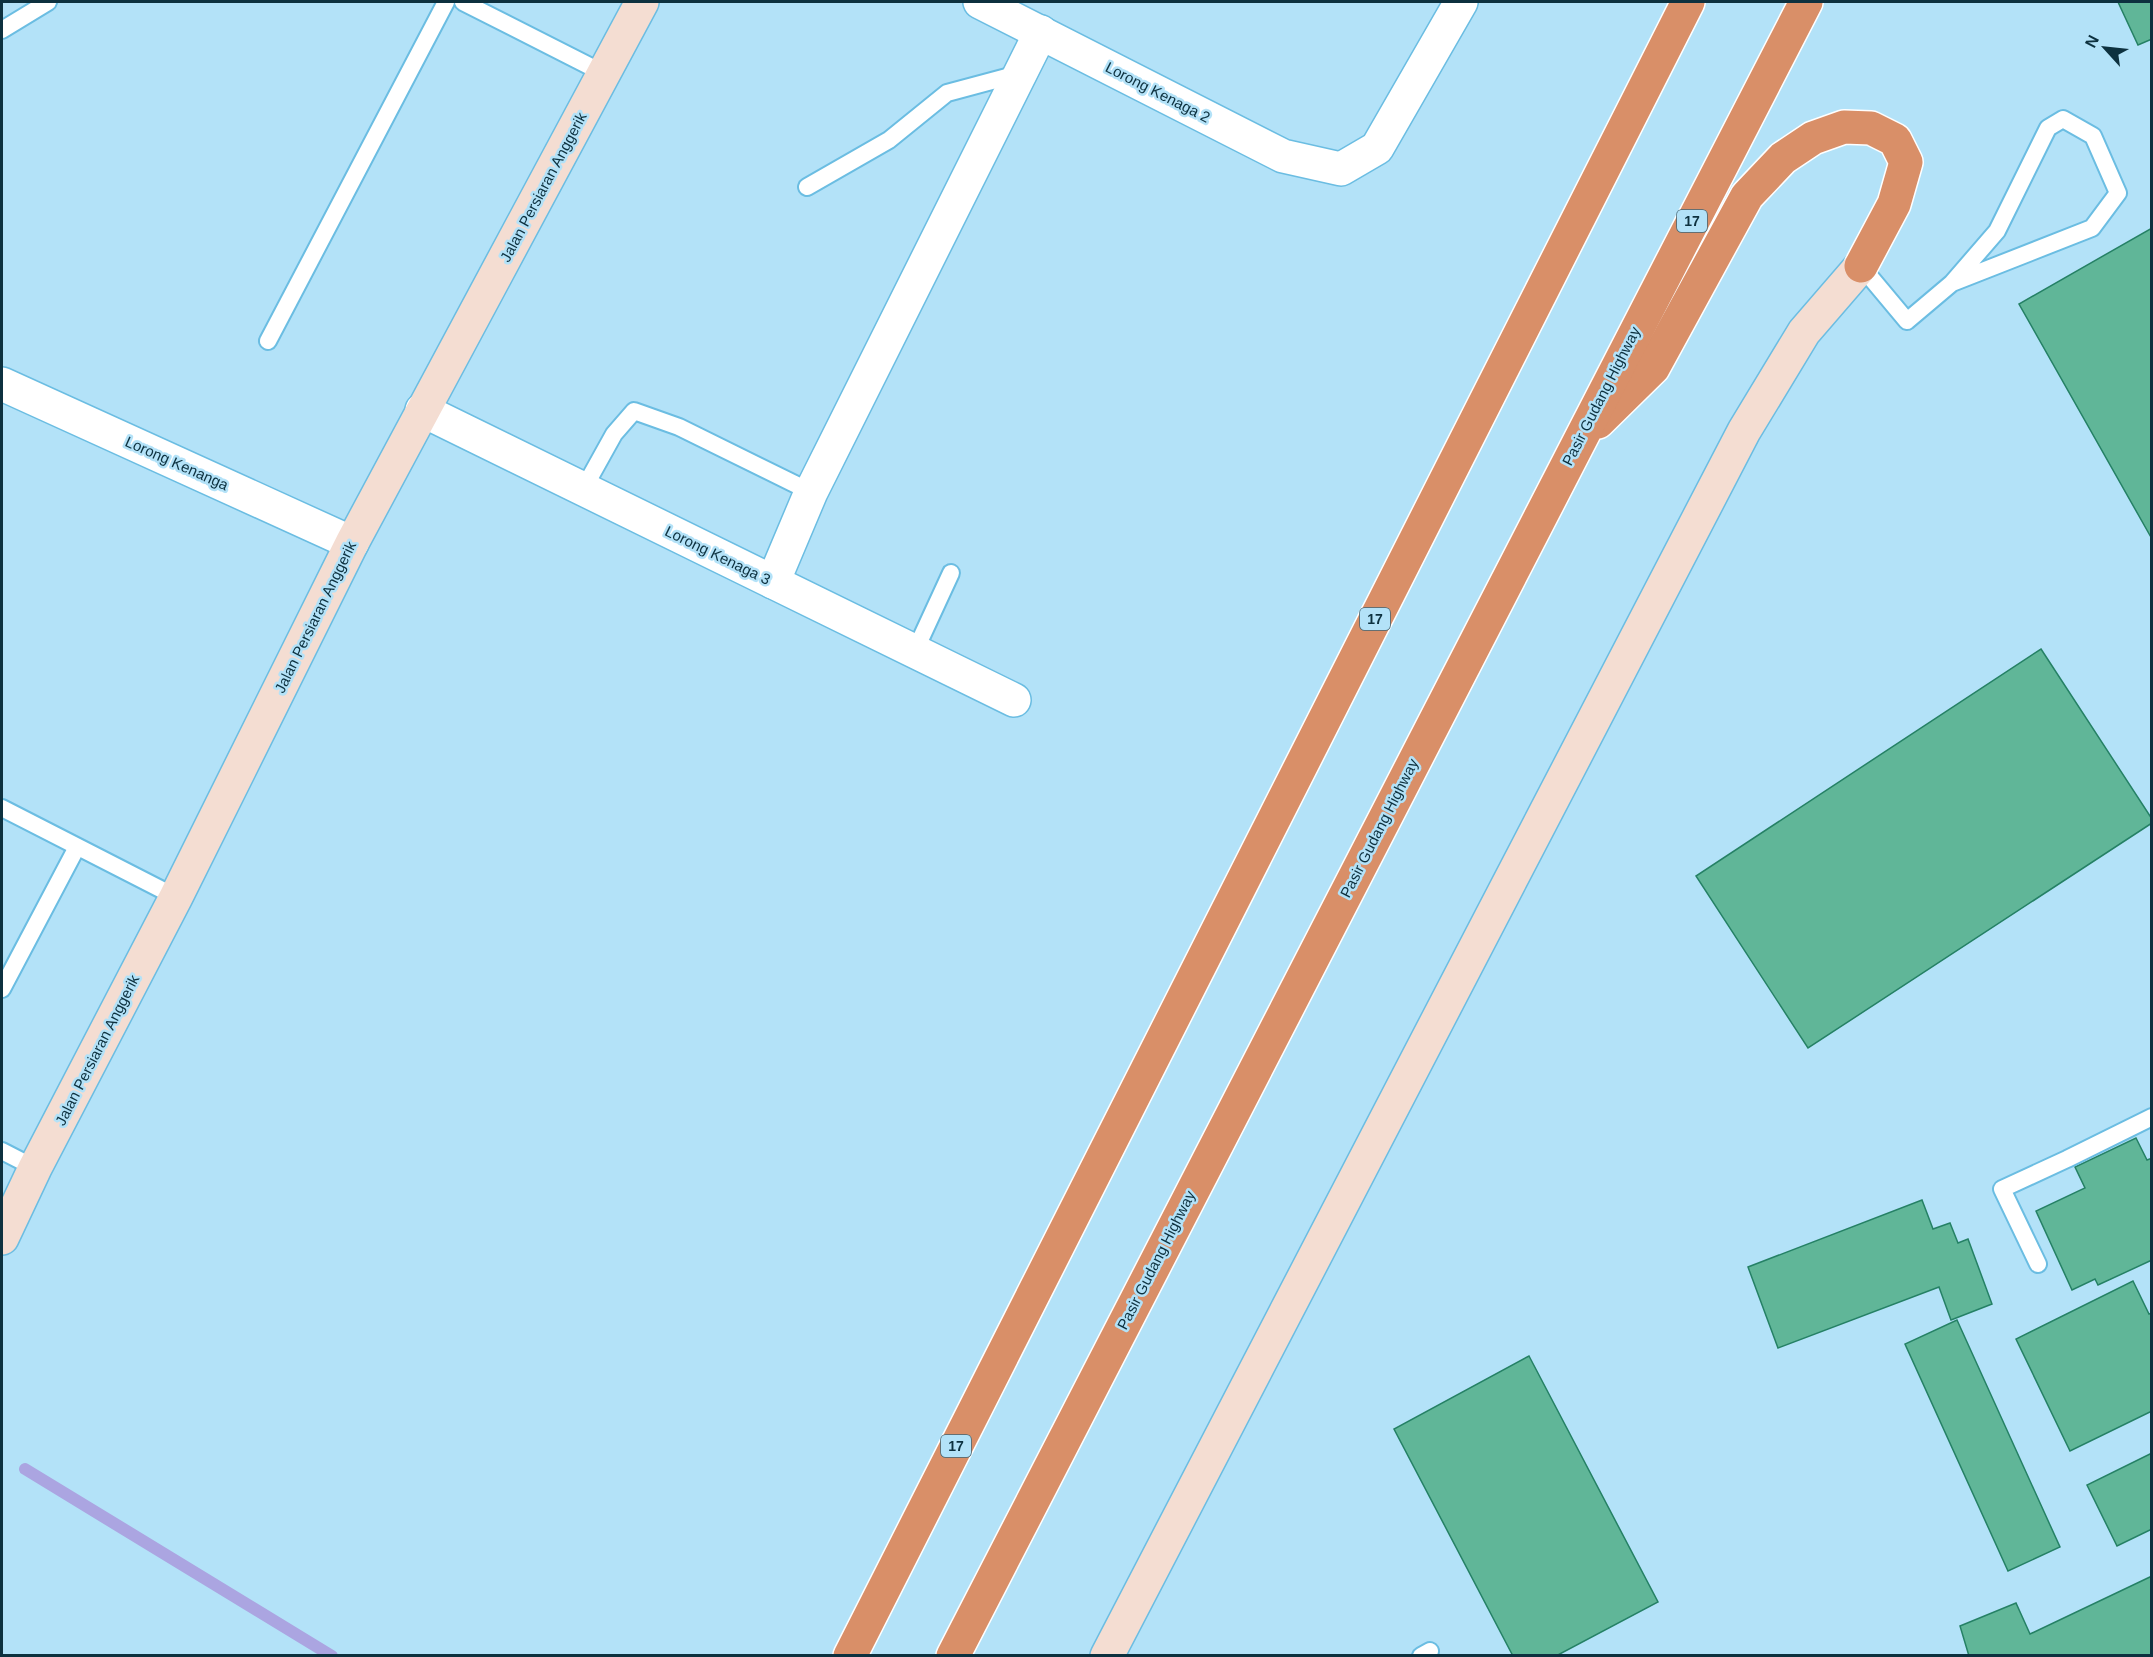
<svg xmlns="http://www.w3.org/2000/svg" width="2153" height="1657" viewBox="0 0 2153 1657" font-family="Arial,sans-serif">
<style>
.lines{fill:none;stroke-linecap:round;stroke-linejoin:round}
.stream{stroke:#aba5e1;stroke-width:12}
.building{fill:#60b698;stroke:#258165;stroke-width:1.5}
.lane-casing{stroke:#6bbde2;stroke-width:20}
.street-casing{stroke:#6bbde2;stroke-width:36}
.secondary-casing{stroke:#6bbde2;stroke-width:36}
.highway-casing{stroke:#fff;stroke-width:36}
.lane{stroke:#fff;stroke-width:16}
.street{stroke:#fff;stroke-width:33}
.secondary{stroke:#f4ddd2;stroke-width:33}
.highway{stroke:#d98f68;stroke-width:33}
.labels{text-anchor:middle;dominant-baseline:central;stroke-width:5;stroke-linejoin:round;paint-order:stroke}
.shield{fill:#b3e2f8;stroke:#3f6676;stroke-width:1.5}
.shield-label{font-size:14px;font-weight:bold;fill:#0d313f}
.street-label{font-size:15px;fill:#0d313f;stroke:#b3e2f8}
</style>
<rect width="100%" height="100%" fill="#b3e2f8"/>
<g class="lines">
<!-- stream -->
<path class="stream" d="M 25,1469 L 332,1656"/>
</g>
<!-- building -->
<g class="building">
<path d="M 2118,2 L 2152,2 L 2152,39 L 2138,45 Z"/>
<path d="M 2152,228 L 2152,539 L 2019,304 Z"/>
<path d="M 2041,649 L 2152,819 L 2152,823 L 1808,1048 L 1696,876 Z"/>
<path d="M 2136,1138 L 2147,1160 L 2152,1158 L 2152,1260 L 2098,1285 L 2095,1279 L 2072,1290 L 2036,1211 L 2085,1188 L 2075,1167 Z"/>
<path d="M 1922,1200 L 1933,1229 L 1950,1223 L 1958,1243 L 1968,1239 L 1992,1304 L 1951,1320 L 1939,1287 L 1778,1348 L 1748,1267 Z"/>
<path d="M 2133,1281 L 2149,1314 L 2152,1313 L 2152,1411 L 2070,1451 L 2016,1339 Z"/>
<path d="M 1957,1320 L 2060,1547 L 2008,1571 L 1905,1344 Z"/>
<path d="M 1529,1356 L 1658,1602 L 1556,1656 L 1513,1656 L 1394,1429 Z"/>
<path d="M 2152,1453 L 2152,1529 L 2117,1546 L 2087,1485 Z"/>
<path d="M 2152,1576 L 2152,1656 L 1969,1656 L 1960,1626 L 2016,1603 L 2030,1634 Z"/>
</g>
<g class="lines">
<defs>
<g id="lane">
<path d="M 463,2 L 605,74"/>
<path d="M 2,30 L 48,2"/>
<path d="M 807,187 L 889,140 L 947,93 L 1018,74"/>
<path d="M 1861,266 L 1907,321 L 1952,283 L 1997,231 L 2048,128 L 2063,119 L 2093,136 L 2118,193 L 2092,228 L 1952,283"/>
<path d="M 268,341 L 446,2"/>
<path d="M 584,488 L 614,434 L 634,411 L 679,427 L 811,492"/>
<path d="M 915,651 L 951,573"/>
<path d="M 2,808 L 176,897"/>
<path d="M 2,989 L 77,847"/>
<path d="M 2,1151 L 35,1168"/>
<path d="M 2038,1264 L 2002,1189 L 2067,1159 L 2152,1117"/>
<path d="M 1421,1656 L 1430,1651"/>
</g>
<g id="street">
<path d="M 980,2 L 1283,156 L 1341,169 L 1377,148 L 1461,2"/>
<path d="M 2,384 L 352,543"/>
<path d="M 422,410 L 1014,700"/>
<path d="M 773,582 L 811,492 L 1041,32"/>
</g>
<g id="secondary">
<path d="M 2,1238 L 35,1168 L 176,897 L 352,543 L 642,2"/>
<path d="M 1107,1656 L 1744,431 L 1804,332 L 1861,266"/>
</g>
<g id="highway">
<path d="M 1598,422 L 1653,368 L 1747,196 L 1783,158 L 1813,138 L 1844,127 L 1871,128 L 1895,140 L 1906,162 L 1894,204 L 1861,266"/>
<path d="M 850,1656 L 1688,2"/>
<path d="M 953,1656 L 1806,2"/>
</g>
</defs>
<!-- lane casing -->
<use href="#lane" class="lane-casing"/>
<!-- street casing -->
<use href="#street" class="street-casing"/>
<!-- secondary casing -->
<use href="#secondary" class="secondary-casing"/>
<!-- highway casing -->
<use href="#highway" class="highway-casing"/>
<!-- lane -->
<use href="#lane" class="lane"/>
<!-- street -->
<use href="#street" class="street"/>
<!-- secondary -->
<use href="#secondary" class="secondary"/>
<!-- highway -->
<use href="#highway" class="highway"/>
</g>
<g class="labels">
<!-- shield labels -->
<g class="shield">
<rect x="1677" y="210" width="30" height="22" rx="4.5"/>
<rect x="1360" y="608" width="30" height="22" rx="4.5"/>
<rect x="941" y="1435" width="30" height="22" rx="4.5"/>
</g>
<g class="shield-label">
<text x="1692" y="221">17</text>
<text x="1375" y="619">17</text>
<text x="956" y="1446">17</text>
</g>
<!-- street labels -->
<g class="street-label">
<text transform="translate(1158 92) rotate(27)">Lorong Kenaga 2</text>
<text transform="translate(543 187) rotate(-62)">Jalan Persiaran Anggerik</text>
<text transform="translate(1601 396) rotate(-63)">Pasir Gudang Highway</text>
<text transform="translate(177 463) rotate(24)">Lorong Kenanga</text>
<text transform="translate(718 555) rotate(26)">Lorong Kenaga 3</text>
<text transform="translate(315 617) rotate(-64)">Jalan Persiaran Anggerik</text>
<text transform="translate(1379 828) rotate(-63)">Pasir Gudang Highway</text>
<text transform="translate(97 1050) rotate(-63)">Jalan Persiaran Anggerik</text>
<text transform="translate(1156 1260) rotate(-63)">Pasir Gudang Highway</text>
</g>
</g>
<!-- border -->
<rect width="2153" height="1657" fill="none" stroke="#0d313f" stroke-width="6"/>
<!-- north arrow -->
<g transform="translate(2105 48) rotate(297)" stroke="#b3e2f8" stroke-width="4.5" paint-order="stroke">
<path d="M0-4.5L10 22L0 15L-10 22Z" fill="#0d313f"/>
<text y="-9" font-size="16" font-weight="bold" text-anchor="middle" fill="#0d313f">N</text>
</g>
</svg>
